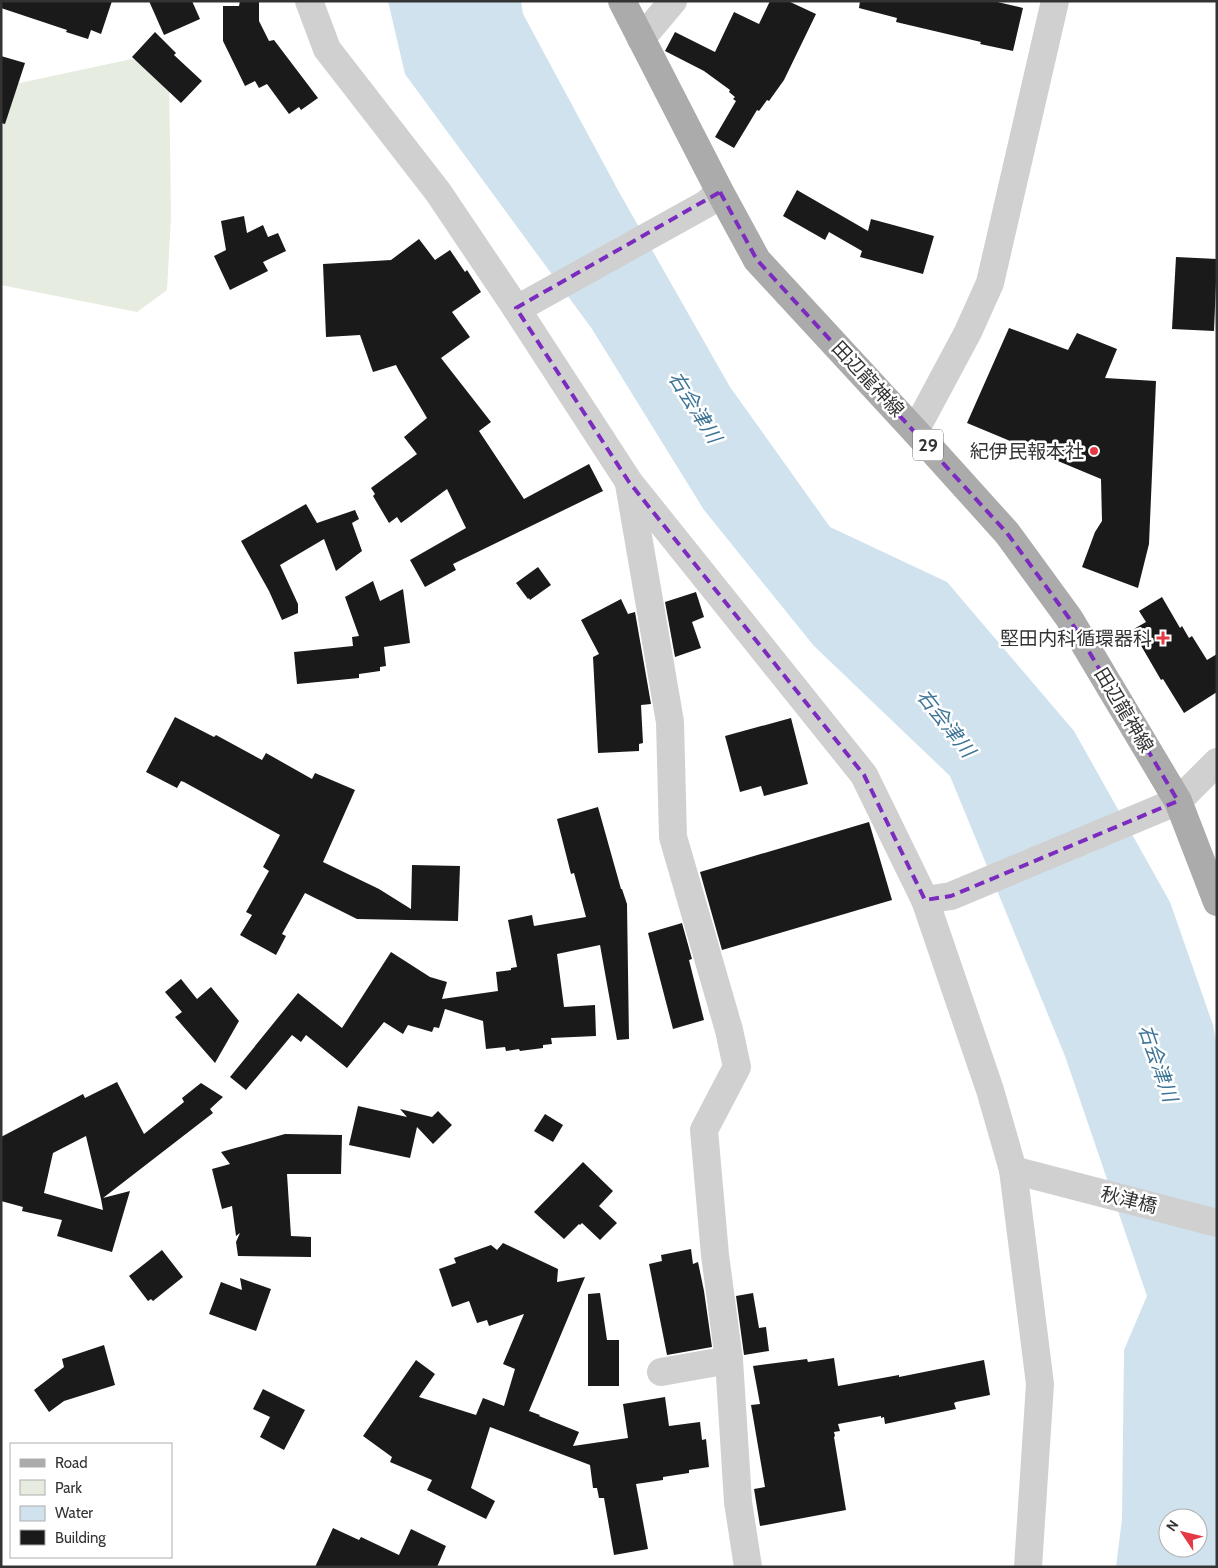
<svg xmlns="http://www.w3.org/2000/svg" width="1218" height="1568" viewBox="0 0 1218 1568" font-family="Cabin,'Noto Sans JP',sans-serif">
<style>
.green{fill:#e6ecdf}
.water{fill:#cfe2ee;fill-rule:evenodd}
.building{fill:#1a1a1a;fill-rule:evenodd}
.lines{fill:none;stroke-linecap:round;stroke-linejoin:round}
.minor{stroke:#d0d0d0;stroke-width:28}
.major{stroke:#ababab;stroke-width:28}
.marked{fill:none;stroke:#7b2cbf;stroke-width:4;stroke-dasharray:10 6;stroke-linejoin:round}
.poi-dot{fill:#e63946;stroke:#fff;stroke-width:2}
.labels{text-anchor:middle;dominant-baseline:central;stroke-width:5;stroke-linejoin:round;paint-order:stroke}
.shield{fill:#fff;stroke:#707070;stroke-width:1}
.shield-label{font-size:18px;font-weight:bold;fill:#333}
.street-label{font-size:19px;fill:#333;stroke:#fff}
.poi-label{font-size:19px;fill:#333;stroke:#fff;text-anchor:end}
.water-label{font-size:20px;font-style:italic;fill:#3f7597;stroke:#fff}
</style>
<rect width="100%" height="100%" fill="#fff"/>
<!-- green -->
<path class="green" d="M 132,59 L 169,75 L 171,216 L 167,290 L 137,312 L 1,285 L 1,87 Z"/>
<!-- water -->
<path class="water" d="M 388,1 L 521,1 L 523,14 L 619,192 L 730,387 L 830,527 L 947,582 L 1074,731 L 1170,902 L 1213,1025 L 1217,1047 L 1217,1567 L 1116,1567 L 1122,1519 L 1124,1350 L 1147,1296 L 1065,1056 L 950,776 L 814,646 L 704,510 L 592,329 L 405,74 ZM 1168,1518 L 1198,1518 L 1198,1548 L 1168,1548 Z"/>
<!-- building -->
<g class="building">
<path d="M 1,1 L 112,1 L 101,34 L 91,30 L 88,39 L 66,32 L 67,30 L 1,8 Z"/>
<path d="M 149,1 L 192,1 L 200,19 L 164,35 Z"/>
<path d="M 240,1 L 259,1 L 259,21 L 269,41 L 274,40 L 318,98 L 301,110 L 299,107 L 289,114 L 267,84 L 259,88 L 255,81 L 245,86 L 223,41 L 223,6 L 239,6 Z"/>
<path d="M 770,1 L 788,1 L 816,14 L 784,80 L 769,101 L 767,100 L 759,111 L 757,110 L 734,148 L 715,137 L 736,101 L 733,99 L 735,97 L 729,92 L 730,90 L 704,71 L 665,51 L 675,32 L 715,52 L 734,12 L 759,24 Z"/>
<path d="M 860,1 L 993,1 L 1023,8 L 1013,51 L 980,44 L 981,42 L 896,22 L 897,18 L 859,8 Z"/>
<path d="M 155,32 L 176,53 L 174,55 L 202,81 L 181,103 L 132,57 Z"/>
<path d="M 1,56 L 25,63 L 5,124 L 1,123 Z"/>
<path d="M 797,190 L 868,231 L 871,219 L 934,236 L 923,274 L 860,257 L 862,251 L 829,232 L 825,240 L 783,216 Z"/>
<path d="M 244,216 L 247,233 L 263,225 L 268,237 L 278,233 L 286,251 L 263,262 L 268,271 L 230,290 L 214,256 L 226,250 L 221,221 Z"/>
<path d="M 419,239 L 435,260 L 450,250 L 465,272 L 467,270 L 481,292 L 452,312 L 470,337 L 441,358 L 491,422 L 479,431 L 524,499 L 589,464 L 603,491 L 453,564 L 456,570 L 425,587 L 410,560 L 466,528 L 447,489 L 401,523 L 397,517 L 389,523 L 373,496 L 375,494 L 371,488 L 417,454 L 404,437 L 427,418 L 399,371 L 396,365 L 373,372 L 360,335 L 326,337 L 323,264 L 391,260 Z"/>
<path d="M 1176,257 L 1217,259 L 1214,331 L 1172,329 Z"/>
<path d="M 1009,328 L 1068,350 L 1077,333 L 1117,349 L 1105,378 L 1156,381 L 1149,544 L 1138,588 L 1082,567 L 1095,532 L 1102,521 L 1101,479 L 967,423 Z"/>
<path d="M 306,504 L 317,523 L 355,510 L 359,519 L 352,523 L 362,551 L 336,571 L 324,539 L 280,565 L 298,604 L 298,613 L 282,620 L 269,591 L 241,541 Z"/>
<path d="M 538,567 L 551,585 L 530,600 L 529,598 L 528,599 L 516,583 Z"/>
<path d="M 373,581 L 380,601 L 403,589 L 410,643 L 384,647 L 386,666 L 380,667 L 380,671 L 359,674 L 359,678 L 297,684 L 294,652 L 353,646 L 352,637 L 359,636 L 345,597 Z"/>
<path d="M 696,592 L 704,617 L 692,622 L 701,648 L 675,657 L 665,602 Z"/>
<path d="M 1162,597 L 1180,628 L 1182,626 L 1189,638 L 1192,636 L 1207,660 L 1217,654 L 1217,692 L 1184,713 L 1163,679 L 1161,680 L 1132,630 L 1146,622 L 1139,611 Z"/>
<path d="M 621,599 L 628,614 L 635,612 L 651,704 L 641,705 L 643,743 L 639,744 L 639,751 L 598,753 L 593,657 L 599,654 L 581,620 Z"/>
<path d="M 175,717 L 214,737 L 216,735 L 262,760 L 266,753 L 312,779 L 315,773 L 355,790 L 323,862 L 379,889 L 411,909 L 412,865 L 460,866 L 458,921 L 357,919 L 305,893 L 282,934 L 286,936 L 276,955 L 240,935 L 252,915 L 246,912 L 269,871 L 263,867 L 280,835 L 184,782 L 181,781 L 177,788 L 146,772 Z"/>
<path d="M 791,718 L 808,784 L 764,796 L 761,786 L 740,792 L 725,736 Z"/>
<path d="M 598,807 L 621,889 L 622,889 L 627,904 L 629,1039 L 617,1040 L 600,945 L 557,954 L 564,1007 L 595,1005 L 596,1036 L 551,1038 L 552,1044 L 543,1045 L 543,1048 L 520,1051 L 519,1049 L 506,1051 L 505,1047 L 486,1049 L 483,1021 L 445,1009 L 439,1028 L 434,1027 L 432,1032 L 408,1025 L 403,1034 L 384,1022 L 347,1068 L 306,1035 L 301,1042 L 292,1035 L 246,1090 L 230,1077 L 298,993 L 342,1028 L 391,952 L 430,977 L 447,982 L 442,999 L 498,991 L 496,972 L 511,970 L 511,968 L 517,967 L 508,920 L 532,915 L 534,926 L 586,917 L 574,873 L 571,874 L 557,819 Z"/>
<path d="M 869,822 L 892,900 L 722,950 L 700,872 Z"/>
<path d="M 682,923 L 692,959 L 689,960 L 704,1020 L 673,1029 L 648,933 Z"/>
<path d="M 181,979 L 197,999 L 211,987 L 239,1021 L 215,1063 L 175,1017 L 182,1012 L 165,992 Z"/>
<path d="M 117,1082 L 144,1134 L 184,1102 L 182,1098 L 201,1083 L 223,1097 L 210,1109 L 213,1113 L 103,1198 L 130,1191 L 112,1252 L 57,1236 L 62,1220 L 22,1211 L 23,1207 L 1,1201 L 1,1137 L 83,1094 L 85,1098 ZM 86,1136 L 101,1199 L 103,1210 L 44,1193 L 53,1153 Z"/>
<path d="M 358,1106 L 407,1117 L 400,1109 L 432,1117 L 438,1111 L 452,1125 L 433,1144 L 417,1127 L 410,1158 L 349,1145 Z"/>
<path d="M 545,1114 L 563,1125 L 553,1142 L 534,1131 Z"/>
<path d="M 285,1134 L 342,1135 L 341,1174 L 287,1174 L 291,1236 L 311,1237 L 311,1257 L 238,1256 L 236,1242 L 240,1233 L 236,1236 L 232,1206 L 222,1209 L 212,1169 L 230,1164 L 221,1152 Z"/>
<path d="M 583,1162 L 613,1191 L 599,1206 L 617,1223 L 600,1240 L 582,1223 L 580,1225 L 579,1224 L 564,1239 L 534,1212 Z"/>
<path d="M 503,1243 L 558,1269 L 557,1282 L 585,1277 L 529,1411 L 540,1415 L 539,1416 L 579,1432 L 573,1446 L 628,1438 L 623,1404 L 665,1397 L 669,1426 L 700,1422 L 702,1440 L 706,1439 L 709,1467 L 689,1470 L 689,1473 L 663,1477 L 663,1480 L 636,1484 L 648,1549 L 614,1555 L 604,1498 L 599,1498 L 597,1488 L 593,1488 L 590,1465 L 490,1427 L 471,1488 L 495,1501 L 486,1519 L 427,1490 L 432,1480 L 390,1462 L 392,1457 L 363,1436 L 416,1360 L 435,1374 L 419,1397 L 476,1415 L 483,1398 L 504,1406 L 515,1369 L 503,1364 L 524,1314 L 489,1326 L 487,1320 L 477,1323 L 469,1301 L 452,1307 L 439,1269 L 456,1263 L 454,1258 L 491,1245 L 497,1250 Z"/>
<path d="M 691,1249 L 693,1264 L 698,1262 L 704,1291 L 712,1347 L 667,1355 L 649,1264 L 662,1261 L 661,1255 Z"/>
<path d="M 162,1250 L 183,1277 L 153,1301 L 151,1299 L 148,1301 L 129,1276 Z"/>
<path d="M 240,1278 L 271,1289 L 256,1331 L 209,1314 L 221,1282 L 242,1290 Z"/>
<path d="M 600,1293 L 607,1340 L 619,1340 L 619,1386 L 588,1386 L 588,1294 Z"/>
<path d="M 753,1293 L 759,1328 L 766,1327 L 769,1351 L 744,1355 L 736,1296 Z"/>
<path d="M 104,1345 L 115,1385 L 64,1401 L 49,1412 L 34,1390 L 64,1367 L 62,1359 Z"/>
<path d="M 834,1358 L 838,1386 L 899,1375 L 899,1377 L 984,1360 L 990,1395 L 956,1402 L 954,1403 L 956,1409 L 885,1424 L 884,1417 L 881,1418 L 881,1416 L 838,1424 L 840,1431 L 834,1432 L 835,1436 L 834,1437 L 846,1510 L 760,1526 L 754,1489 L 765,1487 L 751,1405 L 760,1404 L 753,1366 L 807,1359 L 808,1362 Z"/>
<path d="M 263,1389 L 305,1410 L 284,1450 L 260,1437 L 270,1417 L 253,1409 Z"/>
<path d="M 333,1528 L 359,1540 L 361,1537 L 399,1555 L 411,1529 L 446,1546 L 437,1567 L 315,1567 Z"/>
</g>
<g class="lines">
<!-- minor -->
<g class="minor">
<path d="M 309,1 L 327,49 L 438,192 L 516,308 L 629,482 L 864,775 L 925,900 L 990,1090 L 1013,1170 L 1040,1384 L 1028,1567"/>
<path d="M 641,39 L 673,1"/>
<path d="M 516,308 L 526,304 L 706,204 L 720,192"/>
<path d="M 915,431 L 968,332 L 990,283 L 1055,1"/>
<path d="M 629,484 L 670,722 L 673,837 L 729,1030 L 737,1067 L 704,1130 L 715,1255 L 729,1360 L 738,1502 L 748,1567"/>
<path d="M 925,900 L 951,896 L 1178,801 L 1217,762"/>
<path d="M 1013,1170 L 1217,1223"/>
<path d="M 661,1372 L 729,1360"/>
</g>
<!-- major -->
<path class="major" d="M 622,1 L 720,192 L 757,260 L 915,431 L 1007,533 L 1069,618 L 1178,801 L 1217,902"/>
</g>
<!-- marked area -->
<path class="marked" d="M 720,192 L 757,260 L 1007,533 L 1069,618 L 1178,801 L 951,896 L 925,900 L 864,775 L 629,482 L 516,308 Z"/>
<!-- markers -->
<g class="poi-dot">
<circle cx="1094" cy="451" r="5"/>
<path d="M1160.5 630.5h5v5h5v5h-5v5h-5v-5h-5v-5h5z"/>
</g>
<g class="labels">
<!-- shield labels -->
<rect class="shield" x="913" y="429.5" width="30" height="31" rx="4"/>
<g class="shield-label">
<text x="928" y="445">29</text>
</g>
<!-- street labels -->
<g class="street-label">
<text transform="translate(868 379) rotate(47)">田辺龍神線</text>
<text transform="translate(1124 710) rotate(59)">田辺龍神線</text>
<text transform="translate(1129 1200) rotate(14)">秋津橋</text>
</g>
<!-- poi labels -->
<g class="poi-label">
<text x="1084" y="451">紀伊民報本社</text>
<text x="1152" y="638">堅田内科循環器科</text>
</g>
<!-- water labels -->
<g class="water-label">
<text transform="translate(695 407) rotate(58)">右会津川</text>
<text transform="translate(946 723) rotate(52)">右会津川</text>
<text transform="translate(1158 1063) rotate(71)">右会津川</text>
</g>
</g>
<!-- border -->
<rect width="1218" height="1568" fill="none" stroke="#333333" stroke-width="5"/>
<!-- legend -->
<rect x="10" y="1443" width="162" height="115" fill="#ffffff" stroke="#adadad"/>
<rect x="20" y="1459" width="25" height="8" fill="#ababab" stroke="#adadad"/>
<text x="55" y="1468" font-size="15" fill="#333333">Road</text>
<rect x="20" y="1480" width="25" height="15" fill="#e6ecdf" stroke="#adadad"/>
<text x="55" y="1493" font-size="15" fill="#333333">Park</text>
<rect x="20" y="1506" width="25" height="15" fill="#cfe2ee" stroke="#adadad"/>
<text x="55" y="1518" font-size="15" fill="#333333">Water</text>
<rect x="20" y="1530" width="25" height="15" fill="#1a1a1a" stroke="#adadad"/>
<text x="55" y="1543" font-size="15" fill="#333333">Building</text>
<!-- north arrow -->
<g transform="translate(1183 1533) rotate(305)"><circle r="24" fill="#ffffff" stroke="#adadad"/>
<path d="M0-4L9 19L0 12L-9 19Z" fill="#e63946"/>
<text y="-8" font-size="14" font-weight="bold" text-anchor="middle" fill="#333333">N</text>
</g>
</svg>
